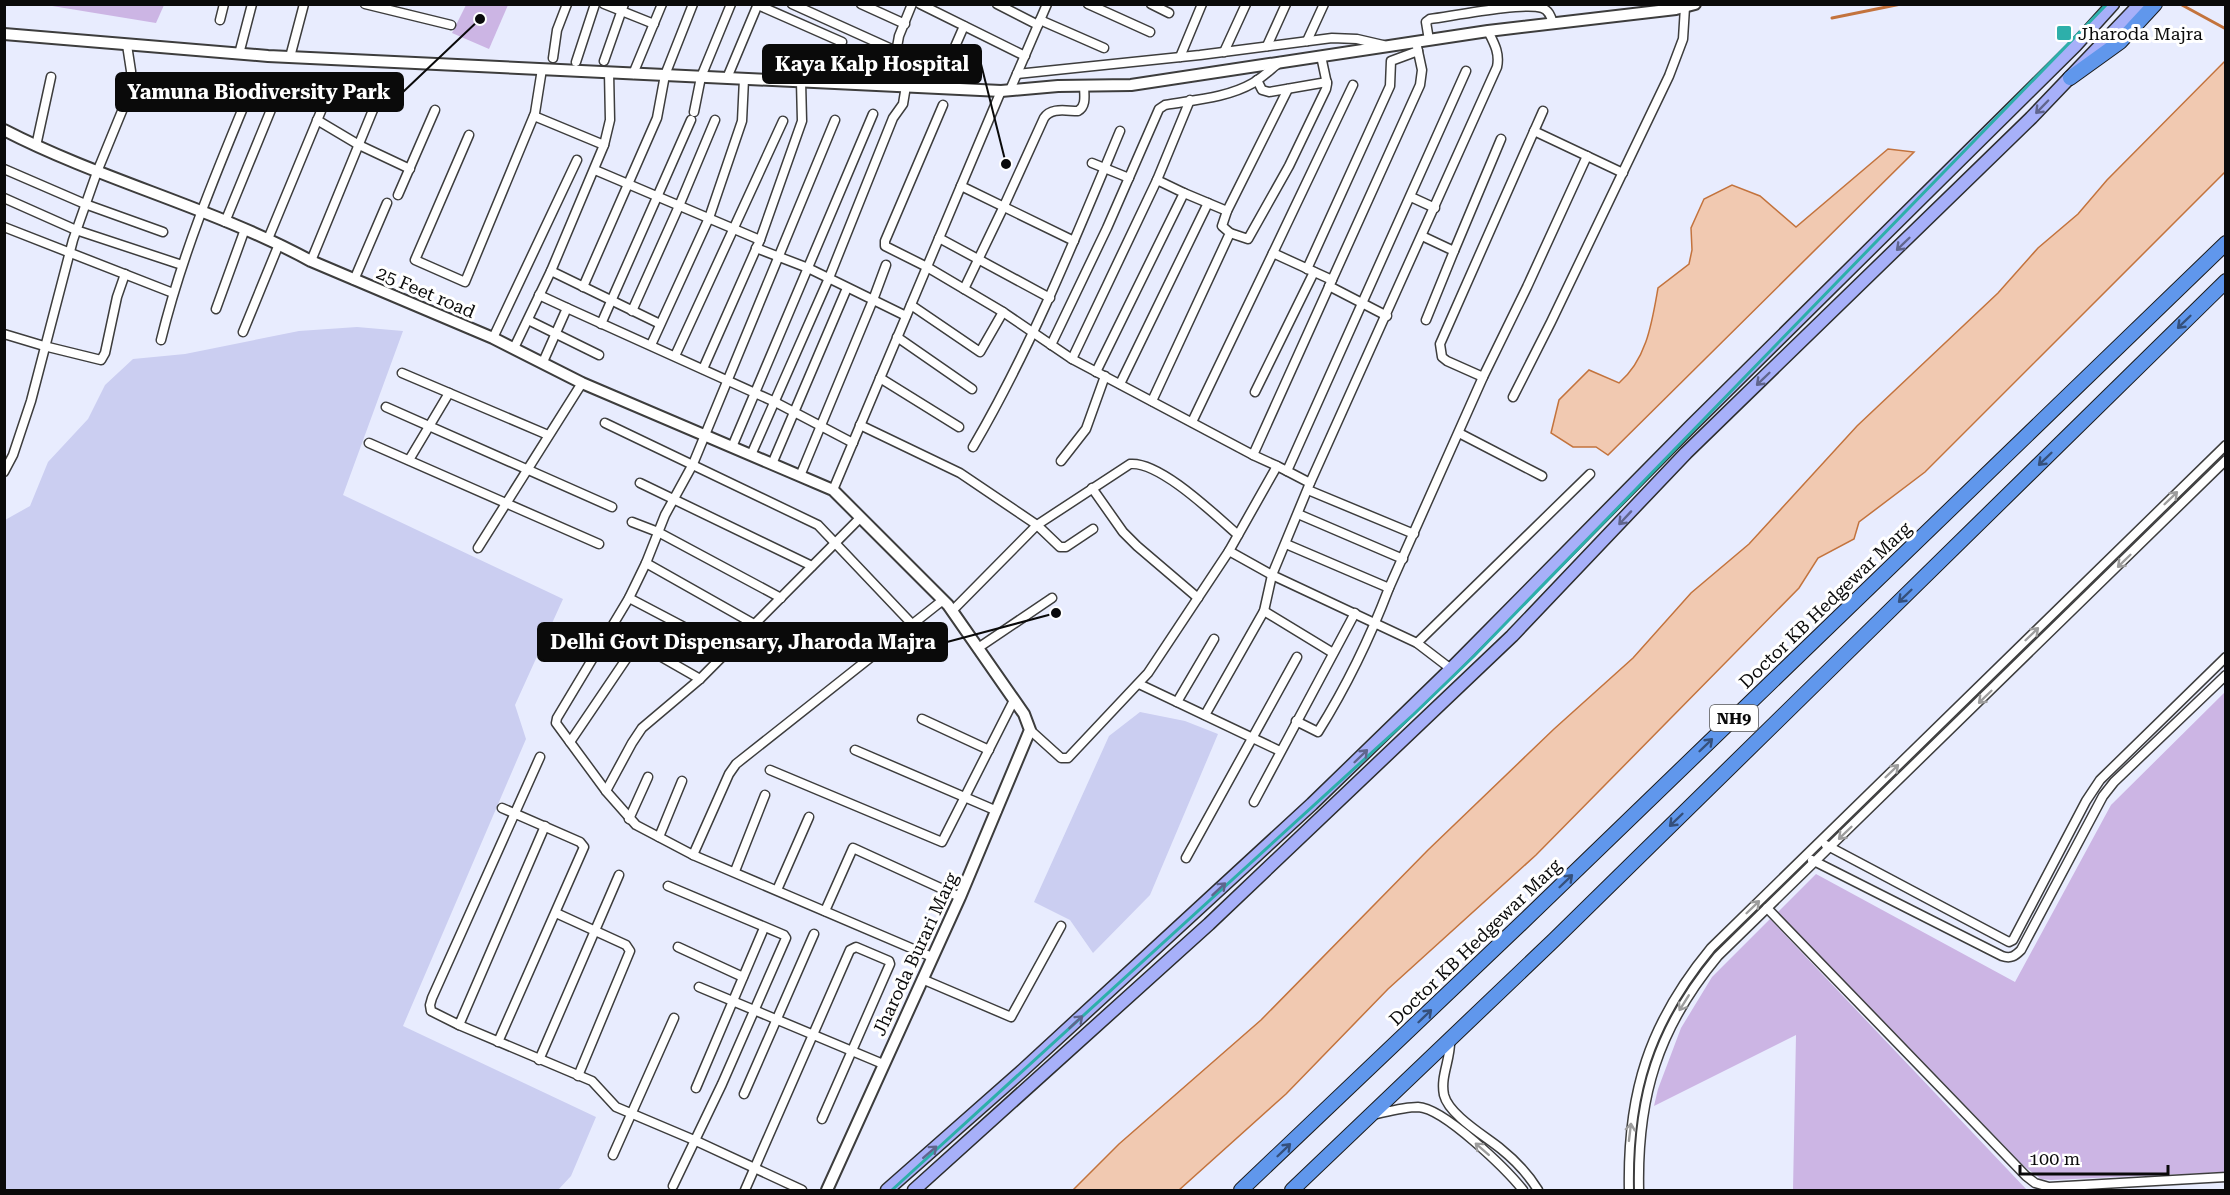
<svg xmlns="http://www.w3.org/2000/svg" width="2230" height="1195" viewBox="0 0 2230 1195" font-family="'Roboto Serif',serif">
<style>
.farmland{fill:#cbcef1}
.green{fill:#ccb5e4}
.water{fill:#f1c9b1;stroke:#c3733d;stroke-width:1.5}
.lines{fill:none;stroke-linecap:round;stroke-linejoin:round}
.stream{stroke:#c3733d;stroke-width:3}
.minor-casing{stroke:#3d3d3d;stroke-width:11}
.tertiary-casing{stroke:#3d3d3d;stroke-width:14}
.secondary-casing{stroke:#2c2c2c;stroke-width:15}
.trunk-casing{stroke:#1b1b1b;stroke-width:16}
.minor{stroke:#fff;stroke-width:8}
.tertiary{stroke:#fff;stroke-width:10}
.secondary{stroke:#a7b0f9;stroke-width:12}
.trunk{stroke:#6097ec;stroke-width:14}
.rail{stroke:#2dafaa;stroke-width:3}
.oneway{stroke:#60658d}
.oneway2{stroke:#35507b}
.oneway3{stroke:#9d9d9d}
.poi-dot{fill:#2dafaa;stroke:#fff;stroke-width:2}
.labels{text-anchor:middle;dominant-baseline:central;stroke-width:6;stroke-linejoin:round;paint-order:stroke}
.shield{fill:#fff;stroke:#545454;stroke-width:1.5}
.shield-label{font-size:16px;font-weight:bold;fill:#0a0a0a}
.poi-label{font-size:18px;fill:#0a0a0a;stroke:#fff;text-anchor:start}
.street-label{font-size:18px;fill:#0a0a0a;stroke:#fff}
.leader{fill:none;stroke:#0a0a0a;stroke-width:2}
.callout-dot{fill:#0a0a0a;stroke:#fff;stroke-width:2}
.callout{fill:#0a0a0a;stroke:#0a0a0a;stroke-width:2}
.callout-label{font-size:20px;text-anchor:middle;font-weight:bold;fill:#fff}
</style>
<rect width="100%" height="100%" fill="#e8ecfe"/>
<!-- farmland -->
<g class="farmland">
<path d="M 357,327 L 403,331 L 343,495 L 563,599 L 515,705 L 526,739 L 403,1026 L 596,1117 L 571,1176 L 558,1190 L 5,1190 L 5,520 L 30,506 L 48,462 L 88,419 L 105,385 L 133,359 L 185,354 L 299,331 Z"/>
<path d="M 1140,712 L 1185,721 L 1218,734 L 1150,895 L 1093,953 L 1070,920 L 1034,902 L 1109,736 Z"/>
</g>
<!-- green -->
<g class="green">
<path d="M 46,5 L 164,5 L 156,23 Z"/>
<path d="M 466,5 L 508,5 L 489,49 L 452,33 Z"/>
<path d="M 2225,692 L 2225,1172 L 2051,1180 L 2041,1179 L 2024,1166 L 1778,912 L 1816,874 L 2015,982 L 2111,805 Z"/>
<path d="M 1770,919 L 2027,1190 L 1793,1190 L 1796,1035 L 1654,1106 L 1658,1089 L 1681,1028 L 1712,977 Z"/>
</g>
<!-- water -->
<g class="water">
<path d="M 2225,61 L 2225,172 L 1925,472 L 1859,522 L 1854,539 L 1818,558 L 1799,588 L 1536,855 L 1388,989 L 1286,1094 L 1179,1190 L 1073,1190 L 1119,1144 L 1261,1020 L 1428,850 L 1554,729 L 1633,658 L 1691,593 L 1749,544 L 1857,426 L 1998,293 L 2038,248 L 2078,214 L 2107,180 Z"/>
<path d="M 1888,149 L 1914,152 L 1608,455 L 1596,447 L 1573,447 L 1551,433 L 1559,400 L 1589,370 L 1619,383 C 1647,359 1652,322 1658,288 L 1689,264 L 1692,250 L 1691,228 L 1704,199 L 1732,185 L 1760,196 L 1796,227 Z"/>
</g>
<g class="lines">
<!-- stream -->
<g class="stream">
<path d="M 2182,5 L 2226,29"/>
<path d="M 1832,18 L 1901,4"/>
</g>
<defs>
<g id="minor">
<path d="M 365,4 L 451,25"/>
<path d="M 604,4 L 654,24"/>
<path d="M 792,4 L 896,51"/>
<path d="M 861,4 L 905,24"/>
<path d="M 920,4 L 1025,56"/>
<path d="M 997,4 L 1038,25"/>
<path d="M 1088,4 L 1150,32"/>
<path d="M 1151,4 L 1169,13"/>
<path d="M 758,5 L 842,42"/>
<path d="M 220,20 L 224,4"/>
<path d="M 1040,20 L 1104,48"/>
<path d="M 1429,40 L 1426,22 L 1430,19 C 1453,16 1523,2 1542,8 C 1549,10 1551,17 1553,23"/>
<path d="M 1307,41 L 1324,4"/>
<path d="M 1267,46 L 1286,4"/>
<path d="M 1224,52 L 1246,4"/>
<path d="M 239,54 L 252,4"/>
<path d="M 290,57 L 304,4"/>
<path d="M 1180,57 L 1202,4"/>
<path d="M 553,58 L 557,30 L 567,4"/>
<path d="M 604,61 L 624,4"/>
<path d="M 576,62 L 595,4"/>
<path d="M 893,70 L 942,70 L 950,58 L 964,26"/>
<path d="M 633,74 L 662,4"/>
<path d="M 1017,74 L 1200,55 L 1332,38 L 1357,39 L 1383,45"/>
<path d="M 727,78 L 758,4"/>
<path d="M 1257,80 L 1262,90 L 1269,92 L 1327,82"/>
<path d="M 890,86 L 899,36 L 912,4"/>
<path d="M 1010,90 L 1047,4"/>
<path d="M 943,105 L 885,241 L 885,246 L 927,267 L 1003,312 L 1072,359 L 1253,455"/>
<path d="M 694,112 L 701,77 L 731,4"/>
<path d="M 534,116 L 604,145"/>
<path d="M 317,120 L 359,145 L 410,169"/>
<path d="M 835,120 L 693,464 L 665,515 L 646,563 L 629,598 L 557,718 L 556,723 L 606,791 L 636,825 L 693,855 L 932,957"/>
<path d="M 1534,131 L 1623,173"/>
<path d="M 469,135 L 415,260 L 465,282 L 535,113 L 542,69"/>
<path d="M 36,146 L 51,77"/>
<path d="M 1092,163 L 1129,178"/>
<path d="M 4,169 L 85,204 L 163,232"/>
<path d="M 595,170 L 760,240"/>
<path d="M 961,186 L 1074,241"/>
<path d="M 1184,193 L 1227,211"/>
<path d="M 398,195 L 435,110"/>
<path d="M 1411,197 L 1435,208"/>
<path d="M 4,198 L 76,230 L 182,265"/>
<path d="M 225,222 L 277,95"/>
<path d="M 4,227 L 173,293"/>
<path d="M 1230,233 L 1248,239 L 1289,166 L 1326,89 L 1327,84 L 1321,56"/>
<path d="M 1422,236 L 1454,251 L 1501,139"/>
<path d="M 939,238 L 1050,298"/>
<path d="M 268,239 L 326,99"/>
<path d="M 756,248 L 808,268 L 906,316"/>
<path d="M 1273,253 L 1353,85"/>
<path d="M 311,261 L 375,105"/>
<path d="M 1307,269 L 1390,86 L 1391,61 L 1418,51"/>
<path d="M 551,271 L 660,324"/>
<path d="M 354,280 L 387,203"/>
<path d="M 1329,286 L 1387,316"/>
<path d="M 583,287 L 657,118 L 665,75 L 693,4"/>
<path d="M 964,289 L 1004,206 L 1044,118 C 1051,107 1066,111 1078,111 C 1087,106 1084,94 1084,85"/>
<path d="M 539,295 L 567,308 L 543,362"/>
<path d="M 911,305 L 980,352 L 1003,312"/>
<path d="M 567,308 L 775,402 L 853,443"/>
<path d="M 216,309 L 245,229"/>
<path d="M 632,311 L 679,206 L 715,120"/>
<path d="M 528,320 L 599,355"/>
<path d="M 1426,320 L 1454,251"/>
<path d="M 601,324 L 691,120"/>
<path d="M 243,332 L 279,244"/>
<path d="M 4,334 L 44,346 L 101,360 L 105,353 L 117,297 L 125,274"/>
<path d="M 897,337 L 972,389"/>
<path d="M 493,338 L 577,160"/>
<path d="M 161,340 C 182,254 216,173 250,91"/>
<path d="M 651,345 L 709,218 L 742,121 L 744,79"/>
<path d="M 1051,345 L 1107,228 L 1159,109 L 1165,105 C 1193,100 1227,98 1253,83 C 1263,77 1271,69 1280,62"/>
<path d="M 514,348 L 551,271 L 604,145 L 610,120 L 609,72"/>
<path d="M 675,356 L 783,121"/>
<path d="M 1072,359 L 1157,180 L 1190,100"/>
<path d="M 703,369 L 760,240 L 802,121 L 801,81"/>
<path d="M 1096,372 L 1184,193 L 1157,180"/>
<path d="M 402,373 L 548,435"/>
<path d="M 1483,377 L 1447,361 L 1442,357 L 1440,344 L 1543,111"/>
<path d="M 880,378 L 959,427"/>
<path d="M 1120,384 L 1208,203"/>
<path d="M 1255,392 L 1314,272"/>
<path d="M 1513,397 L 1551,322 L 1669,76 L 1683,39 L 1685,7"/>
<path d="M 1152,401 L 1230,233 L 1222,226 L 1227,211 L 1288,89"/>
<path d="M 386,407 L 612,507"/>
<path d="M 1192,422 L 1273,253 L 1332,280"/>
<path d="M 605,423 L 818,525 L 912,624"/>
<path d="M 860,425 L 960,473 L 1037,525 L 1060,547 L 1066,547 L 1093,529"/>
<path d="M 1459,433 L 1542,476"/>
<path d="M 369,443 L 599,544"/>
<path d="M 732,447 L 873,114"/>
<path d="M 973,447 C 1032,346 1075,239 1120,131"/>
<path d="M 751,455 L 829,278 L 893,118 L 903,104 L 906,86"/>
<path d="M 409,460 L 449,393"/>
<path d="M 1061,461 L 1086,429 L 1105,376"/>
<path d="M 772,464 L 847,288"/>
<path d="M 1277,466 L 1287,471 L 1466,71"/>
<path d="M 1287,471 L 1310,483"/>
<path d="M 4,472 L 13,455 L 31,401 L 73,240 L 97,172 L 131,89 L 131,71 L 127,45"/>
<path d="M 800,476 L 873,300 L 886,265"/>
<path d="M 640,483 L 812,566"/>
<path d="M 1092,488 L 1123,532 L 1137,546 L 1198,598"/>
<path d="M 833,490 L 1001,91"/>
<path d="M 1308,490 L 1414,534"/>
<path d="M 1298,514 L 1403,559"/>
<path d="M 632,522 L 658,532 L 781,598"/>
<path d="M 1286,544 L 1389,588"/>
<path d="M 478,548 L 582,383"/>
<path d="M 1229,551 L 1272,575 L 1417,643 L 1451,669"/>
<path d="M 646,563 L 754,624"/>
<path d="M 629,598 L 728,650"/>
<path d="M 952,611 L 1037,525 L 1130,464 C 1160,461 1215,515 1238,535"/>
<path d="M 1264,611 L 1333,653"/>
<path d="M 611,628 L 700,679"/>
<path d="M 1417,643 L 1590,474"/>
<path d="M 978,648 L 1052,598"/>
<path d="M 1139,684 L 1280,751"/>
<path d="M 1177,702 L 1214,639"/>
<path d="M 1205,715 L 1264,611 L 1272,575 L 1310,483 L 1497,67 C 1500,53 1494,43 1488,31"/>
<path d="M 922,719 L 989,750"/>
<path d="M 1296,721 L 1318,732 C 1346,687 1370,638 1389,588 L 1483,377 L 1527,287 L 1587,156"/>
<path d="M 1030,730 L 1061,758 L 1068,758 L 1148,673 L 1229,551 L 1277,466 L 1253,455 L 1420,85 L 1422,70 L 1416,42"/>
<path d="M 570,742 L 637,643"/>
<path d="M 855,750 L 997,811"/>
<path d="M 540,757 L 432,998 L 430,1005 L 431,1011 L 459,1025 L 545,826"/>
<path d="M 770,770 L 942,842 L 1014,700"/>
<path d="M 606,791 L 632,743 L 642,728 L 700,679 L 860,518"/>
<path d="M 1254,802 L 1355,613"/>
<path d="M 629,819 L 648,777"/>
<path d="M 659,837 L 682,781"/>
<path d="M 1826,845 L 2009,942 L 2013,940 L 2086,801 L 2100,780 L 2226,657"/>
<path d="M 693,855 L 729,774 L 736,764 L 943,600"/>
<path d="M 1186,858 L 1297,657"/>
<path d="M 1812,860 L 2002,956 C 2011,959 2015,956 2021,950 L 2103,796 L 2114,782 L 2226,675"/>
<path d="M 735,871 L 765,795"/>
<path d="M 668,886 L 784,935 L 786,938 L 722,1084 L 673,1186"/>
<path d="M 777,890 L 809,817"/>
<path d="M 1767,908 L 2026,1176 L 2035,1183 L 2049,1187 L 2226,1177"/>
<path d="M 825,911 L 853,848 L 960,897"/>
<path d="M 556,913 L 626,945 L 630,951 L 578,1076"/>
<path d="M 678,947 L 743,977"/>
<path d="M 922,979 L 1011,1017 L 1061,926"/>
<path d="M 699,987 L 883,1064"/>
<path d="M 459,1025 L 592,1081 L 616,1107 L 694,1140 L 802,1190"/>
<path d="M 1450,1040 C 1451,1059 1440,1076 1444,1095 C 1449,1115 1485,1136 1501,1149 C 1516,1161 1528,1174 1538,1190"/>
<path d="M 498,1042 L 584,847 L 580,842 L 502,808"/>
<path d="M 539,1060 L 619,875"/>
<path d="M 696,1088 L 764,928"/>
<path d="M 744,1094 L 814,934"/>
<path d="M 1372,1115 C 1386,1112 1404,1107 1418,1107 C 1444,1108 1507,1170 1523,1190"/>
<path d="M 613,1155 L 674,1018"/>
<path d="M 745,1190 L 850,950 L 856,947 L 889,961 L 890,964 L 822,1119"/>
<path d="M 1629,1190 C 1627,1093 1649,1023 1711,948 L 2226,445"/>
<path d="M 1639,1190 C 1637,1097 1658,1028 1718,956 L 2226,460"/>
</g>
<g id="tertiary">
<path d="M 4,34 L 268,56 L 1001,91 L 1058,86 L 1131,85 L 1488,31 L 1676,9 L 1695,4"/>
<path d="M 4,130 C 103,181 214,208 311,261 L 493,338 L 582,383 L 833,490 L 948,605 L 1024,714 L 1030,730 L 960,897 L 827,1190"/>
</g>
<g id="secondary">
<path d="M 887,1190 L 1023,1070 L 1312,804 L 1451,669 L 1691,426 L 2075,46 L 2113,4"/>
<path d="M 914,1190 L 1209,924 L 1512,636 L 1686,453 L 2031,118 L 2140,4"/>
</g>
<g id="trunk">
<path d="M 2070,78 L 2120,42 L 2155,4"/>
<path d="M 1241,1190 L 1527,918 L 2226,243"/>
<path d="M 1292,1190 L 1554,940 L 2226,281"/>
</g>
</defs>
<!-- minor casing -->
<use href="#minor" class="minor-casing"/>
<!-- tertiary casing -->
<use href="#tertiary" class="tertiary-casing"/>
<!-- secondary casing -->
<use href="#secondary" class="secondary-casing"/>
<!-- trunk casing -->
<use href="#trunk" class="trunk-casing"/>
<!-- minor -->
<use href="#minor" class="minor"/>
<!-- tertiary -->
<use href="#tertiary" class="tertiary"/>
<!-- secondary -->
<use href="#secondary" class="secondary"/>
<!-- trunk -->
<use href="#trunk" class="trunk"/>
<!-- rail -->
<path class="rail" d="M 892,1190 L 1414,714 L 1474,656 L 2107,4"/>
</g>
<!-- one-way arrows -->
<defs><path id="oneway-shaft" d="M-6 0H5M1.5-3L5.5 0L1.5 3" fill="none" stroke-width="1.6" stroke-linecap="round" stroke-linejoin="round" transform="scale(1.5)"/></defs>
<g class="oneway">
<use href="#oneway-shaft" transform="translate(2042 107) rotate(134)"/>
<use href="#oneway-shaft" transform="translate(1903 244) rotate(136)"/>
<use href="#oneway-shaft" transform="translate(1763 379) rotate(136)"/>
<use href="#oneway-shaft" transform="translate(1625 518) rotate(133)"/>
<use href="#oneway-shaft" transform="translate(1361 756) rotate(-44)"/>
<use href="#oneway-shaft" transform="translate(1219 889) rotate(-43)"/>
<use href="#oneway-shaft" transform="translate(1076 1022) rotate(-43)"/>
<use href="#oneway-shaft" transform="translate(930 1152) rotate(-41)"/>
</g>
<g class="oneway2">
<use href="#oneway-shaft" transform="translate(2184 322) rotate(136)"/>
<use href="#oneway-shaft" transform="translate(2045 459) rotate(136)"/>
<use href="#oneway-shaft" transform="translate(1905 596) rotate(136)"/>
<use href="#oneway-shaft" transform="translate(1706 745) rotate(-44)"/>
<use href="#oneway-shaft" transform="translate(1676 820) rotate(136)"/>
<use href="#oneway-shaft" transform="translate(1566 881) rotate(-44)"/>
<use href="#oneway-shaft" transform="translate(1425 1016) rotate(-44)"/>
<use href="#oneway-shaft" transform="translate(1284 1150) rotate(-44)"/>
</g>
<g class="oneway3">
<use href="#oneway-shaft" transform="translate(2171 498) rotate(-44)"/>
<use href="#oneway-shaft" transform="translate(2124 561) rotate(136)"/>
<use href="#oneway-shaft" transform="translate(2032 634) rotate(-44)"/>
<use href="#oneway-shaft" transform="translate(1985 697) rotate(136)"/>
<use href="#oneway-shaft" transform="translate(1892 771) rotate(-44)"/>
<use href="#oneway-shaft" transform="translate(1845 833) rotate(136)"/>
<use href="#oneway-shaft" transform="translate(1753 907) rotate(-44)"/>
<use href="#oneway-shaft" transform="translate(1684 1003) rotate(122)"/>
<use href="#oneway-shaft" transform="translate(1630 1132) rotate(-83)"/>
<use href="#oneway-shaft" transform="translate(1482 1149) rotate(-139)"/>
</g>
<!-- markers -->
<rect class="poi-dot" x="2056" y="25" width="16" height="16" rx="3"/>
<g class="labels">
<!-- shield labels -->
<rect class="shield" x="1710" y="705" width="48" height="26" rx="4.5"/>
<g class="shield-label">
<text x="1734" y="718">NH9</text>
</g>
<!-- poi labels -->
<g class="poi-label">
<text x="2078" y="33">Jharoda Majra</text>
</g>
<!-- street labels -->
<g class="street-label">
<text transform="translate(426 292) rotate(23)">25 Feet road</text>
<text transform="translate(1825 605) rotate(-44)">Doctor KB Hedgewar Marg</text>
<text transform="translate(1475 942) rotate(-44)">Doctor KB Hedgewar Marg</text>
<text transform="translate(915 954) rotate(-65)">Jharoda Burari Marg</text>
</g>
</g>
<!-- callouts -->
<path class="leader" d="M1006 164L981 64M480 19L403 92M1056 613L947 642"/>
<g class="callout-dot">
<circle cx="1006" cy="164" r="6"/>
<circle cx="480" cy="19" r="6"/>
<circle cx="1056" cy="613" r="6"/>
</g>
<g class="callout">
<rect x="763" y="45" width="218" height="38" rx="6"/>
<rect x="116" y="73" width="287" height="38" rx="6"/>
<rect x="538" y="623" width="409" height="38" rx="6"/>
</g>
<g class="callout-label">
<text x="872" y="71">Kaya Kalp Hospital</text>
<text x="259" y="99">Yamuna Biodiversity Park</text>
<text x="743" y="649">Delhi Govt Dispensary, Jharoda Majra</text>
</g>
<!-- border -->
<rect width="2230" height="1195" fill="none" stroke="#0a0a0a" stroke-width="12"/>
<!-- scale -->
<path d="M2020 1165v9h148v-9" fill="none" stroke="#0a0a0a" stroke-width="3"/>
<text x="2029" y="1165" font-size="18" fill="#0a0a0a" stroke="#ffffff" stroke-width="4.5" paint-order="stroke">100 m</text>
</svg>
